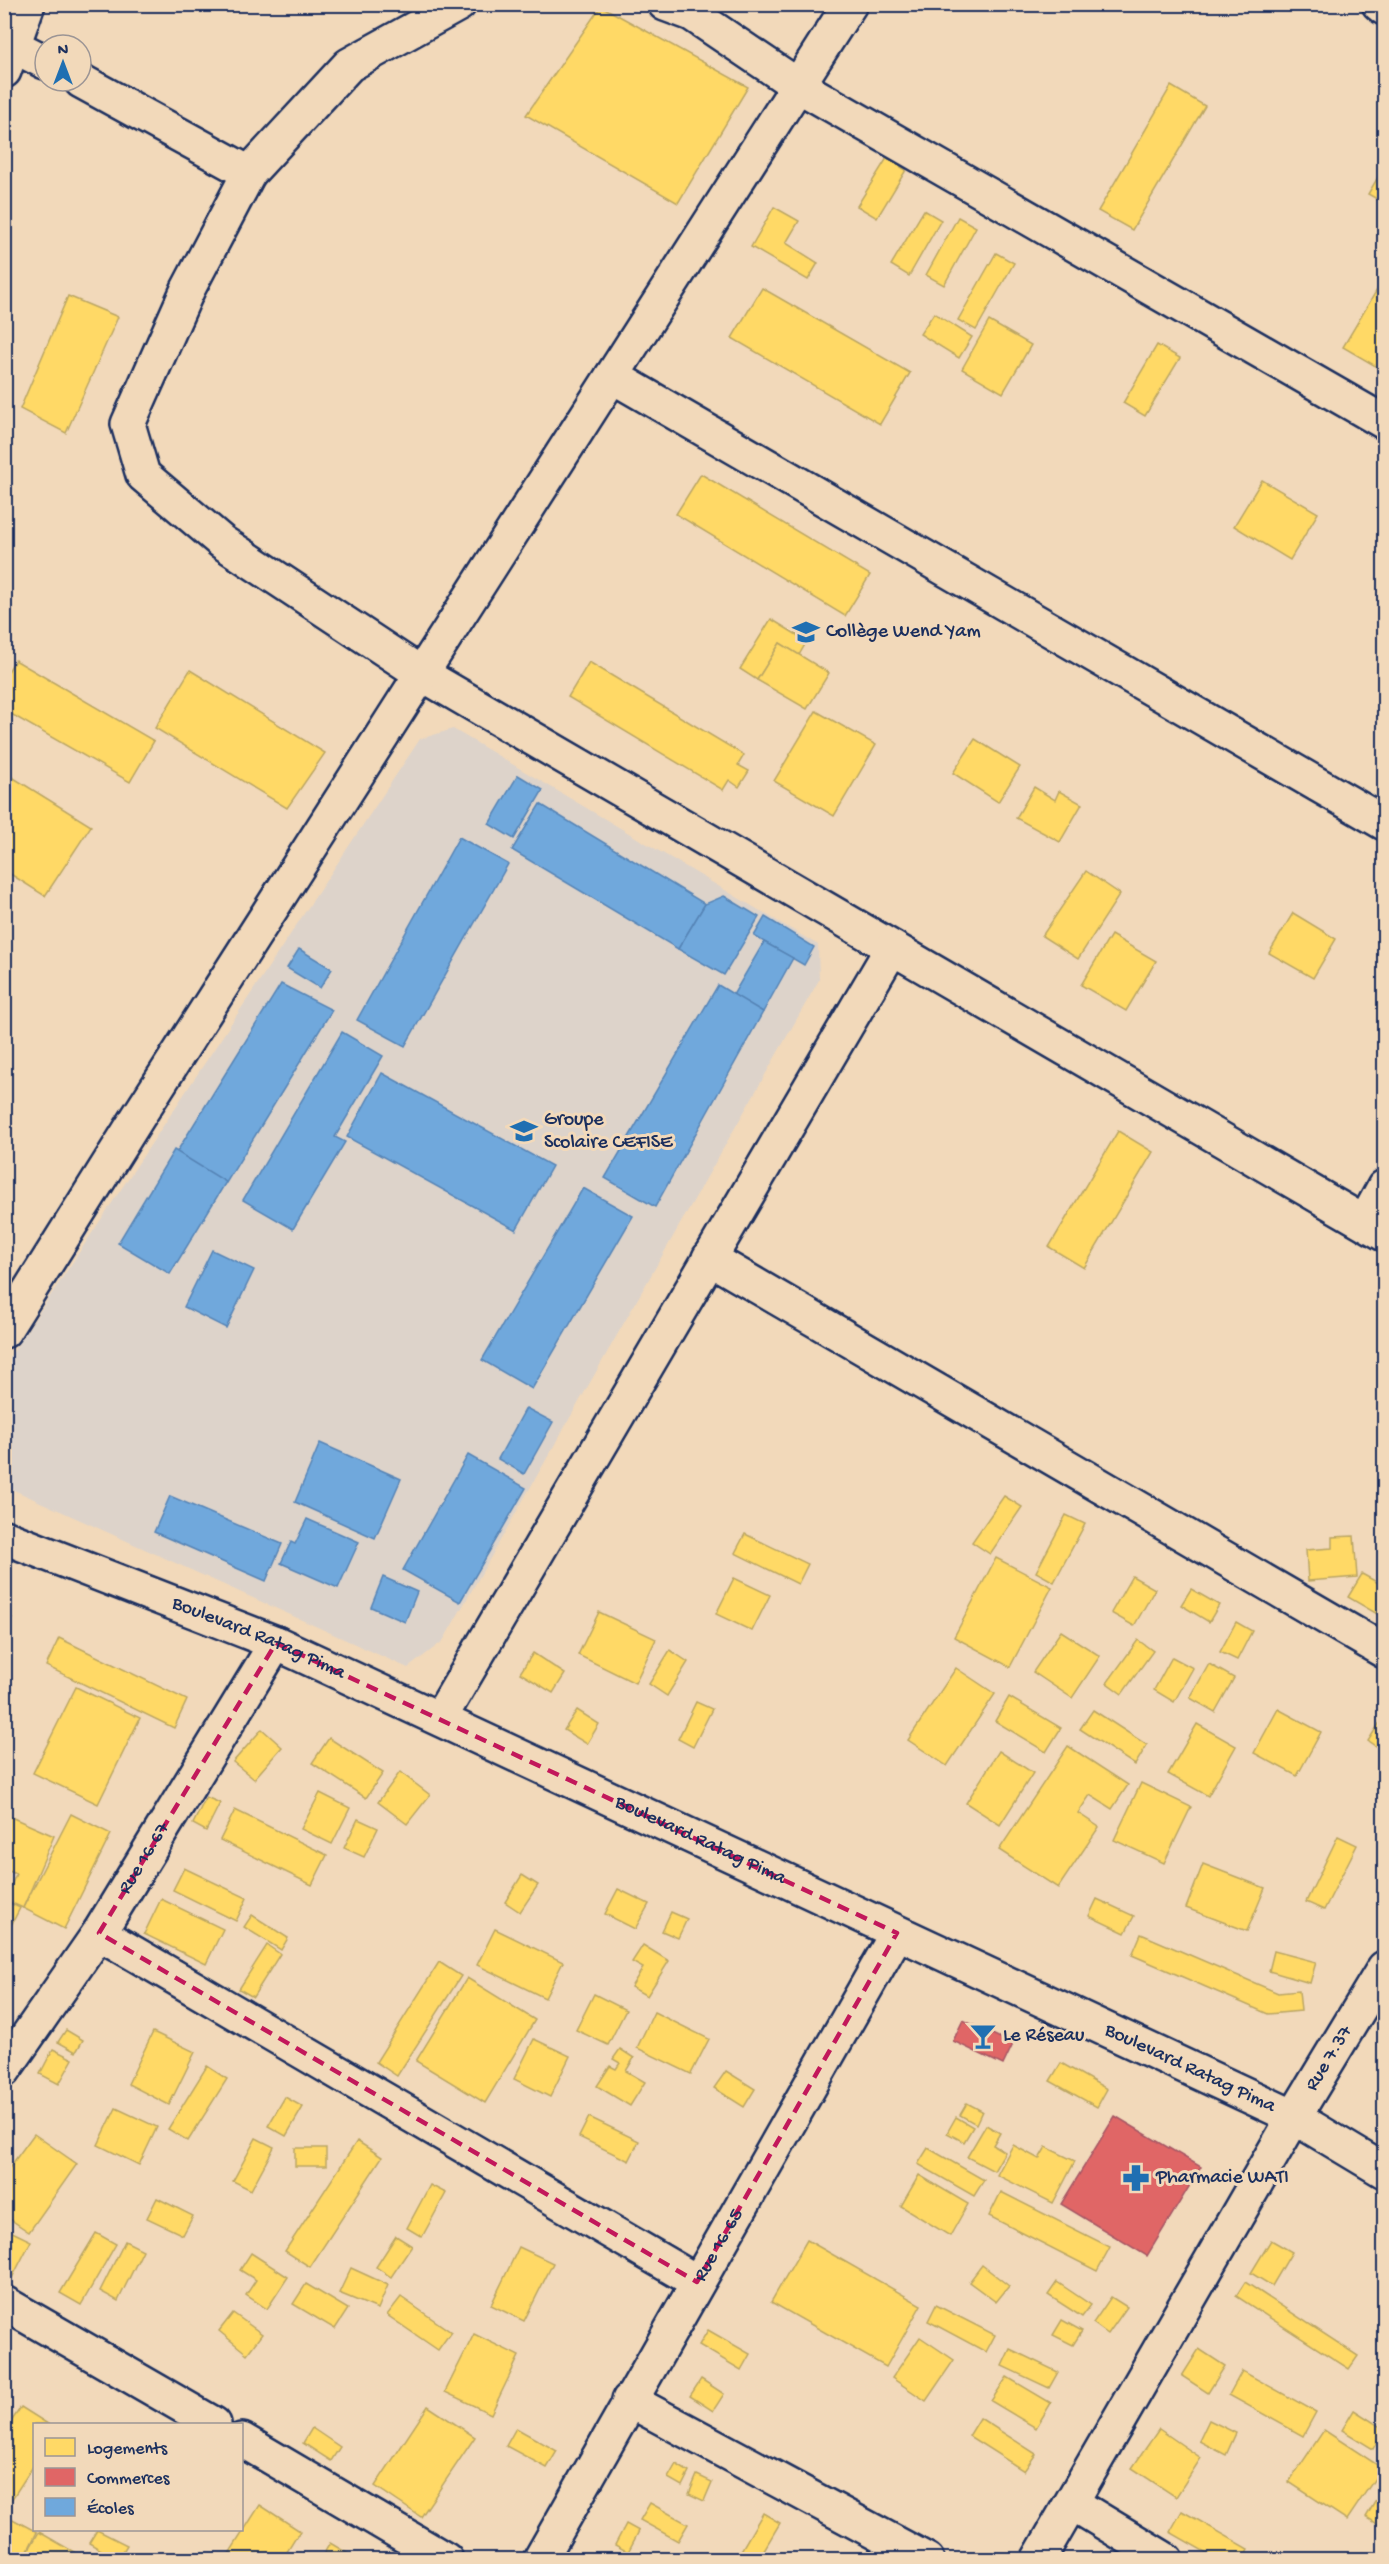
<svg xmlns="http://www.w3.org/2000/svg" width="1389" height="2564" viewBox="0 0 1389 2564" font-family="'Gochi Hand',sans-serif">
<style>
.built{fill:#ddd3ca}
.homes{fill:#ffd966;stroke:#bba664;stroke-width:1.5}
.shops{fill:#e06666;stroke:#a55664;stroke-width:1.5}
.schools{fill:#6fa8dc;stroke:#5684b6;stroke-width:1.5}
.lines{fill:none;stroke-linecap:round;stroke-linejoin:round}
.minor-casing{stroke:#1b2f5e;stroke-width:38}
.tertiary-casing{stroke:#1b2f5e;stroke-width:38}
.minor{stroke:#f2d9ba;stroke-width:33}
.tertiary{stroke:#f2d9ba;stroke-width:33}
.marked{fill:none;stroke:#c2185b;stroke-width:4.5;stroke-dasharray:12 8;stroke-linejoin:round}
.labels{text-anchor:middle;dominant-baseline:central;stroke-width:6;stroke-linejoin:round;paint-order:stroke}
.poi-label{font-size:20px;fill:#1b2f5e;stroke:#f2d9ba;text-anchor:start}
.street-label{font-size:20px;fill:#1b2f5e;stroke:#f2d9ba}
</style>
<rect width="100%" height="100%" fill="#f2d9ba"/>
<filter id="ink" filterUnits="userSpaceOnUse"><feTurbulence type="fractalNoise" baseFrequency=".0167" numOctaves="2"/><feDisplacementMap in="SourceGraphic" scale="12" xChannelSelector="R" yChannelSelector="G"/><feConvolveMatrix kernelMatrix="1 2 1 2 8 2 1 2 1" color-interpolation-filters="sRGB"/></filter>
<g filter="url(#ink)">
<!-- built -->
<path class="built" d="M 453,729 L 818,945 L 819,980 L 443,1641 L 408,1668 L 5,1486 L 5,1364 L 420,739 Z"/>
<!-- homes -->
<g class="homes">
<path d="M 601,6 L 748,87 L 678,203 L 526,115 Z"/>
<path d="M 1171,86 L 1205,106 L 1132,230 L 1098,211 Z"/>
<path d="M 887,158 L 906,170 L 877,218 L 857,206 Z"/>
<path d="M 1384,167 L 1384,203 L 1368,194 Z"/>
<path d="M 774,207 L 799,221 L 786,243 L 818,263 L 808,280 L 751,247 Z"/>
<path d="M 924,210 L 941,220 L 909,276 L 891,265 Z"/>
<path d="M 958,217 L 976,227 L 944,285 L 926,275 Z"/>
<path d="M 996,253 L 1014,263 L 976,330 L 958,320 Z"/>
<path d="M 1384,278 L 1384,371 L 1343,347 Z"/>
<path d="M 762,288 L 910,373 L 880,424 L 732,338 Z"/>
<path d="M 68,296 L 118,317 L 66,433 L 20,409 Z"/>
<path d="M 934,313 L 972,337 L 959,358 L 920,334 Z"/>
<path d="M 989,321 L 1031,345 L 1003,393 L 962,369 Z"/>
<path d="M 1157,345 L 1180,358 L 1145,416 L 1123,403 Z"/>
<path d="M 701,474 L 870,575 L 845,616 L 676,514 Z"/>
<path d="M 1262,480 L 1318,513 L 1290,560 L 1234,526 Z"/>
<path d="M 771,619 L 807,641 L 799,655 L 780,643 L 757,680 L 740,669 Z"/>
<path d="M 780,643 L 829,673 L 807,709 L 757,680 Z"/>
<path d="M 15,660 L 154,741 L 130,782 L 4,710 L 4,678 Z"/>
<path d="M 589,662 L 744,755 L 738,765 L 749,771 L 739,787 L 729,780 L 723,790 L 568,697 Z"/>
<path d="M 190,670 L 325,753 L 287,808 L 155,728 Z"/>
<path d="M 816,711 L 876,745 L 834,816 L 774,781 Z"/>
<path d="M 975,739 L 1020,767 L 998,802 L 953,773 Z"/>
<path d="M 4,772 L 91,826 L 45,896 L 4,870 Z"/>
<path d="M 1034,787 L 1055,800 L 1059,791 L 1082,804 L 1060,842 L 1016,818 Z"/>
<path d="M 1086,871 L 1120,894 L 1078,959 L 1042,936 Z"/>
<path d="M 1293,913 L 1336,939 L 1313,978 L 1269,953 Z"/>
<path d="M 1111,935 L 1156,961 L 1126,1011 L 1081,985 Z"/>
<path d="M 1118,1131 L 1153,1152 L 1084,1268 L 1049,1247 Z"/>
<path d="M 1004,1496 L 1022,1507 L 990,1554 L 972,1542 Z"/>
<path d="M 1066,1515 L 1085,1524 L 1054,1582 L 1036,1572 Z"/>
<path d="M 745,1534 L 808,1564 L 798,1584 L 735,1553 Z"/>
<path d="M 1354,1536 L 1357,1577 L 1308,1581 L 1306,1550 L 1332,1548 L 1332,1537 Z"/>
<path d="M 996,1558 L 1052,1587 L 1010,1667 L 954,1637 Z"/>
<path d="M 1362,1574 L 1384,1586 L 1384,1618 L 1348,1597 Z"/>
<path d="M 1132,1576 L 1155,1589 L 1134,1626 L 1111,1613 Z"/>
<path d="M 734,1578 L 770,1595 L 752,1631 L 716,1614 Z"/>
<path d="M 1191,1589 L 1219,1605 L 1209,1622 L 1181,1605 Z"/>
<path d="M 599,1612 L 656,1639 L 635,1683 L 578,1655 Z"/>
<path d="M 4,1615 L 12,1618 L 4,1634 Z"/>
<path d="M 1236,1622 L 1252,1631 L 1237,1660 L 1220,1652 Z"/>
<path d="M 1061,1631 L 1100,1656 L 1072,1698 L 1033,1672 Z"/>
<path d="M 59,1638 L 187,1700 L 174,1728 L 46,1666 Z"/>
<path d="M 1138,1640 L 1153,1651 L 1122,1694 L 1107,1683 Z"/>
<path d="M 670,1650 L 688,1662 L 667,1696 L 649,1684 Z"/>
<path d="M 533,1653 L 565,1674 L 553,1693 L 520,1673 Z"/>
<path d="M 1172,1657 L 1193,1668 L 1174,1702 L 1154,1690 Z"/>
<path d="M 1209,1664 L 1234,1678 L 1215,1712 L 1190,1698 Z"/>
<path d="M 956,1668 L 995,1694 L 947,1766 L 908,1740 Z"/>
<path d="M 76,1687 L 140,1718 L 98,1804 L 33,1773 Z"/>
<path d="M 1009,1697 L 1061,1728 L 1046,1752 L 995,1721 Z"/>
<path d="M 696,1702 L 712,1709 L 693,1747 L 678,1739 Z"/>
<path d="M 1278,1709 L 1321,1732 L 1297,1776 L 1254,1753 Z"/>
<path d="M 577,1710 L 599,1724 L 587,1744 L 564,1730 Z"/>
<path d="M 1093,1710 L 1147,1745 L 1135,1765 L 1080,1729 Z"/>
<path d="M 1384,1716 L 1384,1752 L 1368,1741 Z"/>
<path d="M 1197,1724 L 1236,1746 L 1208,1796 L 1168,1774 Z"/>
<path d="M 262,1729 L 282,1747 L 254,1779 L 233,1762 Z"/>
<path d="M 329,1738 L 383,1773 L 366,1798 L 312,1763 Z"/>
<path d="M 1068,1746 L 1128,1785 L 1112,1809 L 1090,1795 L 1078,1813 L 1099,1827 L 1058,1888 L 999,1850 Z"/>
<path d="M 999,1751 L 1033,1773 L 1000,1825 L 966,1803 Z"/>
<path d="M 400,1772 L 430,1795 L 407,1824 L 378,1802 Z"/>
<path d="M 1141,1783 L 1191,1807 L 1164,1863 L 1114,1840 Z"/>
<path d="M 320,1793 L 350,1808 L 332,1844 L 301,1829 Z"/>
<path d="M 206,1797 L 220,1803 L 206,1831 L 193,1824 Z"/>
<path d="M 235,1810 L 327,1855 L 312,1885 L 220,1840 Z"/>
<path d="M 4,1814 L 54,1836 L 23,1908 L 5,1900 L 16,1874 L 4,1869 Z"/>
<path d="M 71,1814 L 111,1834 L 64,1929 L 23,1908 Z"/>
<path d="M 358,1819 L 378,1828 L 364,1857 L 344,1848 Z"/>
<path d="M 1338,1836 L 1357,1845 L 1324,1910 L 1306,1902 Z"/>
<path d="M 1203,1864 L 1265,1888 L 1247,1931 L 1186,1908 Z"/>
<path d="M 184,1868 L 247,1898 L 236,1921 L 173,1890 Z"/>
<path d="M 522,1875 L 538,1885 L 520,1912 L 505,1902 Z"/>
<path d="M 618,1889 L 649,1904 L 635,1929 L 605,1914 Z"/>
<path d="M 161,1899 L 223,1929 L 206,1964 L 144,1934 Z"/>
<path d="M 1097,1899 L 1134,1916 L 1125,1933 L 1089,1916 Z"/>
<path d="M 4,1900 L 20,1908 L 7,1933 L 4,1931 Z"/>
<path d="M 671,1912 L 687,1919 L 678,1938 L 662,1931 Z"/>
<path d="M 252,1915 L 288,1938 L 281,1950 L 244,1927 Z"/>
<path d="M 495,1929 L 563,1962 L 545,1998 L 477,1965 Z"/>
<path d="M 1141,1934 L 1278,1993 L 1299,1991 L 1301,2011 L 1268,2014 L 1132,1955 Z"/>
<path d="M 267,1945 L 280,1954 L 253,1997 L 239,1989 Z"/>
<path d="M 643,1945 L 669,1961 L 647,1996 L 631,1987 L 643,1968 L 632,1962 Z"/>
<path d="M 1274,1951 L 1316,1962 L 1310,1983 L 1269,1971 Z"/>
<path d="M 439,1962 L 461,1976 L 397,2076 L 376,2062 Z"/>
<path d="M 467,1978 L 535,2020 L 485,2103 L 416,2061 Z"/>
<path d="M 594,1994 L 626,2010 L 608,2045 L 576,2030 Z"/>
<path d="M 654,2012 L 709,2039 L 691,2074 L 637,2048 Z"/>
<path d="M 66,2030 L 83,2040 L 76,2052 L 58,2042 Z"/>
<path d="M 153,2032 L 195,2052 L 169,2105 L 128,2084 Z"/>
<path d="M 534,2039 L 570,2056 L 550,2097 L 514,2079 Z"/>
<path d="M 53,2049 L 73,2059 L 59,2084 L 40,2074 Z"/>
<path d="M 620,2049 L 634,2058 L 626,2071 L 645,2082 L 630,2106 L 597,2086 L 610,2066 L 616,2069 L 620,2063 L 613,2059 Z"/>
<path d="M 1061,2063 L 1107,2089 L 1097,2107 L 1050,2081 Z"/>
<path d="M 207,2066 L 227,2079 L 188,2141 L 168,2129 Z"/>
<path d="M 726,2071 L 755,2089 L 744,2107 L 714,2088 Z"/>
<path d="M 285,2097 L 303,2107 L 286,2136 L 268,2126 Z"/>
<path d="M 967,2103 L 982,2111 L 976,2124 L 960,2115 Z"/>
<path d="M 116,2108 L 157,2127 L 139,2165 L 98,2145 Z"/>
<path d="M 589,2117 L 639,2141 L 629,2161 L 579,2137 Z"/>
<path d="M 956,2117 L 973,2127 L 964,2142 L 947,2133 Z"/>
<path d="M 986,2125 L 1000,2133 L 993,2145 L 1005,2152 L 994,2171 L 967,2157 Z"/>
<path d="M 34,2134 L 77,2164 L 29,2232 L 4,2215 L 4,2175 Z"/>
<path d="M 256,2138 L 274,2147 L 251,2190 L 233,2181 Z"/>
<path d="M 357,2141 L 382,2157 L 310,2267 L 285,2251 Z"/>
<path d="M 1013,2145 L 1039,2159 L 1046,2147 L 1075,2161 L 1053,2203 L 997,2175 Z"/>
<rect x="295" y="2148" width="31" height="18"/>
<path d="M 928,2148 L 984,2180 L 974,2196 L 918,2164 Z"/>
<path d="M 919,2175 L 968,2204 L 950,2236 L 901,2206 Z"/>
<path d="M 430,2185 L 446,2193 L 422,2237 L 407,2228 Z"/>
<path d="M 1001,2192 L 1110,2247 L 1097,2271 L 989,2216 Z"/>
<path d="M 157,2198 L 193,2216 L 183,2235 L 147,2218 Z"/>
<path d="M 4,2228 L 31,2241 L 12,2278 L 4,2274 Z"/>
<path d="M 96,2233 L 116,2244 L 81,2305 L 60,2293 Z"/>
<path d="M 396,2236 L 412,2246 L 391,2277 L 376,2267 Z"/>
<path d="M 807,2240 L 921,2305 L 886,2367 L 771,2302 Z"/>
<path d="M 1271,2240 L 1292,2252 L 1272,2286 L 1251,2273 Z"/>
<path d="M 125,2241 L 143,2250 L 118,2301 L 100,2291 Z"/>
<path d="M 519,2247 L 553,2263 L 524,2321 L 491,2305 Z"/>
<path d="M 251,2253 L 288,2277 L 267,2309 L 246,2295 L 256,2280 L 240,2270 Z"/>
<path d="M 982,2265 L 1009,2286 L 996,2302 L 969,2282 Z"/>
<path d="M 351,2268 L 388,2285 L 378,2309 L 339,2293 Z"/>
<path d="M 1057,2282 L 1091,2305 L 1082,2317 L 1048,2295 Z"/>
<path d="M 1245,2282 L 1358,2356 L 1349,2369 L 1236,2296 Z"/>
<path d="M 306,2284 L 348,2309 L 335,2329 L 293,2304 Z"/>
<path d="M 401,2297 L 451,2332 L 438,2350 L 387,2315 Z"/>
<path d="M 1111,2297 L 1127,2307 L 1108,2334 L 1093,2323 Z"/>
<path d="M 936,2305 L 995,2335 L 986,2352 L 928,2321 Z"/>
<path d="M 233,2313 L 262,2334 L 247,2354 L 219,2331 Z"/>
<path d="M 1062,2320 L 1082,2331 L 1073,2345 L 1053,2335 Z"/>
<path d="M 708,2330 L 750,2354 L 741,2370 L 699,2345 Z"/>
<path d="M 474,2334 L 519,2356 L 491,2414 L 445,2392 Z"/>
<path d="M 920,2337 L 954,2360 L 926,2401 L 892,2378 Z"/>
<path d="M 1010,2349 L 1058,2372 L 1049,2388 L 1002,2366 Z"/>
<path d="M 1199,2349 L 1225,2366 L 1208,2393 L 1182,2376 Z"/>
<path d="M 1242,2371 L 1316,2412 L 1303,2436 L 1229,2395 Z"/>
<path d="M 1007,2377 L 1051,2403 L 1036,2428 L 991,2401 Z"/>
<path d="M 701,2379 L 724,2394 L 713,2411 L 690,2396 Z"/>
<path d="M 428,2406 L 475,2437 L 421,2517 L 375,2486 Z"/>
<path d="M 21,2407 L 48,2424 L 34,2424 L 34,2465 L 8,2505 L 4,2502 L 4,2432 Z"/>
<path d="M 1354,2410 L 1384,2429 L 1373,2449 L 1342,2430 Z"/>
<path d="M 980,2418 L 1036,2454 L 1024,2471 L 969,2436 Z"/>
<path d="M 1209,2420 L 1236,2433 L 1226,2455 L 1199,2441 Z"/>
<path d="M 312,2428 L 340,2447 L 331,2461 L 303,2443 Z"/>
<path d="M 516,2428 L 557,2451 L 547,2468 L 506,2446 Z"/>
<path d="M 1159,2429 L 1201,2458 L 1176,2497 L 1132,2468 Z"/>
<path d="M 1324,2430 L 1382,2468 L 1347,2520 L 1289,2482 Z"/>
<path d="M 676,2464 L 689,2472 L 682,2486 L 668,2478 Z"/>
<path d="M 697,2475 L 712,2482 L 704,2501 L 689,2494 Z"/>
<path d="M 1384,2487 L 1384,2528 L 1366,2517 Z"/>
<path d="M 650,2503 L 688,2524 L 678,2541 L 640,2520 Z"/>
<path d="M 260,2505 L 300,2531 L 282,2560 L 225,2560 Z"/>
<path d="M 1182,2511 L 1249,2549 L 1243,2560 L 1219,2560 L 1170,2532 Z"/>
<path d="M 763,2513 L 780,2523 L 758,2560 L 748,2560 L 739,2554 Z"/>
<path d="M 5,2515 L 37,2532 L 23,2560 L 4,2560 Z"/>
<path d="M 626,2524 L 639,2531 L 628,2552 L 615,2545 Z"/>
<path d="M 97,2530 L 127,2545 L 118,2560 L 89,2543 Z"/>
<path d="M 39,2532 L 88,2560 L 23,2560 Z"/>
<path d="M 330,2543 L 359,2560 L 320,2560 Z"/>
</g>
<!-- shops -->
<g class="shops">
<path d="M 963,2020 L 1013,2044 L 1003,2065 L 953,2041 Z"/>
<path d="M 1115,2116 L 1201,2167 L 1147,2256 L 1061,2204 Z"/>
</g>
<!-- schools -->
<g class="schools">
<path d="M 518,775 L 543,790 L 514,839 L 489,824 Z"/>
<path d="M 540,804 L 705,904 L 678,949 L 512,850 Z"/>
<path d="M 459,837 L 508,864 L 405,1046 L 357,1020 Z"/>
<path d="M 724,896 L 759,917 L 724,975 L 678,949 L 705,904 Z"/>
<path d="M 765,917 L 814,947 L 804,965 L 754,936 Z"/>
<path d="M 764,942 L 793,958 L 763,1012 L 733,995 Z"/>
<path d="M 299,949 L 332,969 L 320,988 L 287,968 Z"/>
<path d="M 281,984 L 332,1010 L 226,1183 L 176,1153 Z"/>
<path d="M 718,985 L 763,1012 L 655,1207 L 605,1178 Z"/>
<path d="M 342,1032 L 383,1056 L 335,1137 L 345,1142 L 293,1229 L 243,1200 Z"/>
<path d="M 382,1073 L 552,1166 L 516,1230 L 347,1137 Z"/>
<path d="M 174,1150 L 226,1182 L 170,1274 L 118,1243 Z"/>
<path d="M 583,1188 L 633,1216 L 532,1389 L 482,1360 Z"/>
<path d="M 212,1250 L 254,1270 L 226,1328 L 184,1307 Z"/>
<path d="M 526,1408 L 553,1422 L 524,1474 L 498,1459 Z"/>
<path d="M 320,1443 L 401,1479 L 375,1538 L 295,1502 Z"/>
<path d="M 468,1455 L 526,1488 L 460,1602 L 403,1570 Z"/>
<path d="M 170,1496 L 282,1544 L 266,1581 L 154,1532 Z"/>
<path d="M 307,1519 L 359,1542 L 338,1588 L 281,1563 L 291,1542 L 295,1544 Z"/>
<path d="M 383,1577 L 417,1592 L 405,1622 L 371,1607 Z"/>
</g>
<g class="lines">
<defs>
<g id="minor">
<path d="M 665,4 L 692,14 L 797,85 L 1384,422"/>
<path d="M 1379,4 L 1384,8"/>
<path d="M 4,41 L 45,62"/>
<path d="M 4,71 L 28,4"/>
<path d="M 81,81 L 249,173 L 188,289 L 128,424 L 143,475 L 222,542 L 422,674 L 1384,1234"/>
<path d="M 249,173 L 349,65 L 459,4"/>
<path d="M 612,376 L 1384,823"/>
<path d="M 1365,1222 L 1384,1187"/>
<path d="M 709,1258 L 1384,1651"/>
<path d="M 4,1331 L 138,1117 L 850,4"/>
<path d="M 440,1718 L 892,948"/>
<path d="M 99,1933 L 697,2282"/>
<path id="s1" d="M 4,2070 L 99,1933 L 276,1643"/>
<path d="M 4,2303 L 214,2424"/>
<path d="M 629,2400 L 927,2560"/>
<path d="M 242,2440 L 446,2560"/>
<path d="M 1072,2503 L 1166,2560"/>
<path id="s2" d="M 540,2560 L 897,1933"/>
<path id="s3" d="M 1038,2560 L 1294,2117 L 1384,1968"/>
</g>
<g id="tertiary">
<path id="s4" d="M 4,1537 L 276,1643 L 1294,2117 L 1384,2171"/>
</g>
</defs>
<!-- minor casing -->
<use href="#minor" class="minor-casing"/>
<!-- tertiary casing -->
<use href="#tertiary" class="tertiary-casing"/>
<!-- minor -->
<use href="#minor" class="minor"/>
<!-- tertiary -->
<use href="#tertiary" class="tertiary"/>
</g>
</g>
<!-- marked area -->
<path class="marked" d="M 276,1643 L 897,1933 L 697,2282 L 99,1933 Z"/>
<!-- icons -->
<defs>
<symbol id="school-bare" viewBox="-9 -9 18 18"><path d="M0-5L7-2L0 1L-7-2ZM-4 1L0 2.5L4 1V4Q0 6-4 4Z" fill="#1f6fb2" stroke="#f2d9ba" stroke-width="2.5" paint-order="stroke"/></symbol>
<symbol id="bar-bare" viewBox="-9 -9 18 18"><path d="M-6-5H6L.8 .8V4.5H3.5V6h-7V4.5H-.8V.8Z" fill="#1f6fb2" stroke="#f2d9ba" stroke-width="2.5" paint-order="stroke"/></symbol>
<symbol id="pharmacy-bare" viewBox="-9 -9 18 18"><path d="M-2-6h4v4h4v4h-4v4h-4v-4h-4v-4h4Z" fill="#1f6fb2" stroke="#f2d9ba" stroke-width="2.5" paint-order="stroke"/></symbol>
</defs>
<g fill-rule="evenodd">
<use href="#school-bare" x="787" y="613" width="38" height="38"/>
<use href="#school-bare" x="505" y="1112" width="38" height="38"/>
<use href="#bar-bare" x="964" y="2017" width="38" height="38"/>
<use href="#pharmacy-bare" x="1117" y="2159" width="38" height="38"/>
</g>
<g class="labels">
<!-- poi labels -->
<g class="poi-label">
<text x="826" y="632">Collège Wend Yam</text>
<text x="544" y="1120">Groupe<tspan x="544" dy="23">Scolaire CEFISE</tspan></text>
<text x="1003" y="2036">Le Réseau</text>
<text x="1156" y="2178">Pharmacie WATI</text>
</g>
<!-- street labels -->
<g class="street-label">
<text stroke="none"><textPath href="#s4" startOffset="274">Boulevard Ratag Pima</textPath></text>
<text stroke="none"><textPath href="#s4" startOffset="760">Boulevard Ratag Pima</textPath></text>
<text stroke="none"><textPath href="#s1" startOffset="254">Rue 16.67</textPath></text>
<text stroke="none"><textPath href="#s3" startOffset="580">Rue 7.37</textPath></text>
<text stroke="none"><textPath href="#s4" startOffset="1300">Boulevard Ratag Pima</textPath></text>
<text stroke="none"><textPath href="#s2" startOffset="362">Rue 16.65</textPath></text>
</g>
</g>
<!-- margin -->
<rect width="1389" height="2564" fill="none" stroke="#f2d9ba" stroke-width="24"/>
<rect x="12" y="12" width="1365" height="2540" fill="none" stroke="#1b2f5e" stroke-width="2" filter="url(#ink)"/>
<!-- legend -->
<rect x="33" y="2423" width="210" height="108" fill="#f2d9ba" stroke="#9c9595" stroke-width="1.5"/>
<rect x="45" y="2438" width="30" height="18" fill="#ffd966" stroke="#9c9595" stroke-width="1.5"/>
<text x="87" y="2453" font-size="18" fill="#1b2f5e">Logements</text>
<rect x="45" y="2468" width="30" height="18" fill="#e06666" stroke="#9c9595" stroke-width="1.5"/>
<text x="87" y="2483" font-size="18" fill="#1b2f5e">Commerces</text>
<rect x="45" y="2498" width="30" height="18" fill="#6fa8dc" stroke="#9c9595" stroke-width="1.5"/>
<text x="87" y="2513" font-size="18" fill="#1b2f5e">Écoles</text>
<!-- north arrow -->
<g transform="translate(63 63)"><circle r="28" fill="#f2d9ba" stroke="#9c9595" stroke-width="1.5"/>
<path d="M0-4.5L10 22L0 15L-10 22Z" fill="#1f6fb2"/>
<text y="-9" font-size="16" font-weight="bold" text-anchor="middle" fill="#1b2f5e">N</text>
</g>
</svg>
